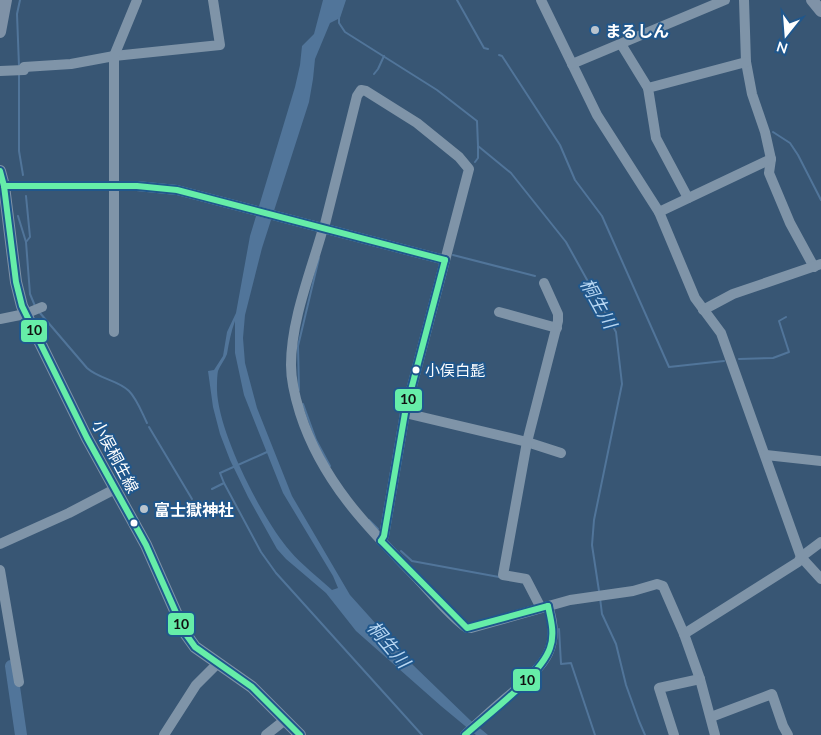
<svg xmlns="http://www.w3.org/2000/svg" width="821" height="735" viewBox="0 0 821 735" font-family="Lato,'Noto Sans JP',sans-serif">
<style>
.water{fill:#51759a;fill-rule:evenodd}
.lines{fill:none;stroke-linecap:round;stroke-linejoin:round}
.stream{stroke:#51759a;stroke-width:2}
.river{stroke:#51759a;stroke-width:12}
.minor{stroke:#7f94a8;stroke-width:10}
.major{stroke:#7f92a7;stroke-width:12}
.bus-1-casing{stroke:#20578c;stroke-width:10}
.bus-1{stroke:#66eda8;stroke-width:6}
.poi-dot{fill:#b9c4ce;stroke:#20578c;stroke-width:2}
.bus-dot{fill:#fff;stroke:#20578c;stroke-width:2}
.labels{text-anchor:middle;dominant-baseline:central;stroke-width:4;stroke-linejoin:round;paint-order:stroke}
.bus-label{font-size:15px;fill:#fff;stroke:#20578c;text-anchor:start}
.poi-label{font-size:16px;font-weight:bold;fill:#fff;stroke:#20578c;text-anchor:start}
.street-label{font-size:16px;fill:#fff;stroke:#20578c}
.water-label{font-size:18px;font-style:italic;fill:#b8d7f3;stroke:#20578c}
.line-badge{stroke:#20578c;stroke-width:2}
.pale-badge-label{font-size:14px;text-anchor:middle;font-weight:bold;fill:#111}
</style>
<rect width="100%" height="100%" fill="#385674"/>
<!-- water -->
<path class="water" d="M 323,0 L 346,0 L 340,18 L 330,23 L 315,59 L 313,79 L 309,102 L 262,248 L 245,315 L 243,338 L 245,363 L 257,408 L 292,496 L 350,595 L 413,665 L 470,720 L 488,735 L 476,735 L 441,706 L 356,631 L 326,593 L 286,559 L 277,549 L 248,497 L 230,460 L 220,434 L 213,407 L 208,371 L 214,370 L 223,356 L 227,332 L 236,313 L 250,236 L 295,87 L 300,65 L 302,46 L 314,34 ZM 235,321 L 235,353 L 244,395 L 283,493 L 333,576 L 338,588 L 332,590 C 318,577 302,565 290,551 C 262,519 218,432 217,390 C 217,384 217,376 218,371 C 220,365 225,360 227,354 C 229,342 231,332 235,321 Z"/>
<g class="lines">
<!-- stream -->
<g class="stream">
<path d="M 457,0 L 484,48 L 488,49"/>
<path d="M 339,18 L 339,23 L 345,32 L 437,90 L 477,121 L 478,146 L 511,173 L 566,242 L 616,332 L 622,384 L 594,520 L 592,545 L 599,591"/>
<path d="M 499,55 L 502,56 L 560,145 L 575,180 L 602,216 L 669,367 L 724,361"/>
<path d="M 19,66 L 17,14 L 20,0"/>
<path d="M 374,74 L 378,69 L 384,56"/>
<path d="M 19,75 L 19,151 L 23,175"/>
<path d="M 773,132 L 790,143 L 798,155 L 821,200"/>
<path d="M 475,162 L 478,158 L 478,146"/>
<path d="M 18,216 L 26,242 L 30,294 L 35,306"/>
<path d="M 26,242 L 30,237 L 26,196"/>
<path d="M 453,255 L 535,276"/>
<path d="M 40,313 L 87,368 C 99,379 118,380 129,391 C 137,399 142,413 147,423"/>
<path d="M 739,359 L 773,358 L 789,352 L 779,321 L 786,317"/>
<path d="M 299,390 L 298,346 L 319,258"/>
<path d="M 303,404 L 316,440 L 330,466"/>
<path d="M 149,427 L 192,499"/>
<path d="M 224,483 L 220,473 L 267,452"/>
<path d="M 212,489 L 224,483 L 261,552 L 276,573 L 422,735"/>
<path d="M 369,520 L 378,529"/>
<path d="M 401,551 L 412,561 L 499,577"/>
<path d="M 600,598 L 602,614 L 616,644 L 626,685 L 639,721 L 645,735"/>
<path d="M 559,629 L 561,664 L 571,663 L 595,735"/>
</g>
<!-- river -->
<path class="river" d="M 11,666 L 21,735"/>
<!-- minor -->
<g class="minor">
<path d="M 541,0 L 597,115 L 659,212 L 695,298 L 721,333 L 801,557 L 821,579"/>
<path d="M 744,0 L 746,62 L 752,94 L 765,132 L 771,159 L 769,173 L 790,223 L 814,267"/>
<path d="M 621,44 L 648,88"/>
<path d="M 572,64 L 725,0"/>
<path d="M 24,67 L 71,64 L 114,56 L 220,45 L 213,0"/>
<path d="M 0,71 L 24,70"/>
<path d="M 4,186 L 137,186 L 177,190 L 445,260"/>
<path d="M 688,198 L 656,138 L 648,88 L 746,62"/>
<path d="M 659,212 L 771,159"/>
<path d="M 325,224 L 357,96 L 361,90 L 366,91 L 417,123 L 459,157 L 469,169 L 405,413 L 384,536 L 381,541"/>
<path d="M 322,232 C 310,274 291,321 291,365 C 291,382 295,397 300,413 C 322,482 369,529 418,579 C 432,594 451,617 467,628 L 471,628 L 570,600 L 633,591 L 657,584 L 663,586 L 684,634 L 700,679 L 715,735"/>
<path d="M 703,310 L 733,294 L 821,264"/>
<path d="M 499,312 L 557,328"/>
<path d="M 0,319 L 25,314 L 42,307"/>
<path d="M 114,332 L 114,56 L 137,0"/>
<path d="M 405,413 L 527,442 L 561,453"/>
<path d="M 766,455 L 821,461"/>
<path d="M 0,544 L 69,513 L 115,489"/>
<path d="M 0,570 L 19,682"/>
<path d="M 541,608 L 526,579 L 503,575 L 527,442 L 558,321 L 558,314 L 544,283"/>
<path d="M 684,634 L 798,562 L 801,557 L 821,542"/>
<path d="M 711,717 L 772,694 L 783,726 L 788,735"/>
<path d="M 164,735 L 196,685 L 218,663"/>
<path d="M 266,735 L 285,720"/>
<path d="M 465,735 C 480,721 495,707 511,694 C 541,666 563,651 548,606"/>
<path d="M 674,735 L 659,688 L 700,679"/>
</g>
<!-- major -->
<g class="major">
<path d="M 812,0 L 821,11"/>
<path d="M 0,32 L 6,0"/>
<path d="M 0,171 L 4,186 L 16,282 L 22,306 L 87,438 L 146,545 L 185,633 L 195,647 L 252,687 L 300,735"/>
</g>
<defs>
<g id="bus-1">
<path d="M 0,171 L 4,186 L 16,282 L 22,306 L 87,438 L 146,545 L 185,633 L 195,647 L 252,687 L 300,735"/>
<path d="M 4,186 L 137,186 L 177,190 L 445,260"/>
<path d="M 381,541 L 384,536 L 405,413 L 445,260"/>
<path d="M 381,541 L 467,628 L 548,606"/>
<path d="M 465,735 C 488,714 541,675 550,648 C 555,634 551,620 548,606"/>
</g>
</defs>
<!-- bus-1 casing -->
<use href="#bus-1" class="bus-1-casing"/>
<!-- bus-1 -->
<use href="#bus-1" class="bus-1"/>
</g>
<!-- markers -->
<g class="poi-dot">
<circle cx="595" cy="30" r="5"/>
<circle cx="144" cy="509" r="5"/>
</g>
<g class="bus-dot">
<circle cx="416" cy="370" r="4.5"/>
<circle cx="134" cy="523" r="4.5"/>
</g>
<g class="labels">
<!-- bus labels -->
<g class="bus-label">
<text x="425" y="370">小俣白髭</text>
</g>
<!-- poi labels -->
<g class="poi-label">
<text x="605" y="30">まるしん</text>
<text x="154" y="509">富士獄神社</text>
</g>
<!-- street labels -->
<g class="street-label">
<text transform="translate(116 456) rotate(62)">小俣桐生線</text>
</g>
<!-- water labels -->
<g class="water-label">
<text transform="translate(599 303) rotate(61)">桐生川</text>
<text transform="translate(389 644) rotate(50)">桐生川</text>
</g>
</g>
<g class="line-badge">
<rect x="20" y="319" width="28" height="24" rx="5" fill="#66eda8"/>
<rect x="394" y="388" width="29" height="24" rx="5" fill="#66eda8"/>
<rect x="167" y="612" width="28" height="24" rx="5" fill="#66eda8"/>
<rect x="512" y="668" width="29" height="24" rx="5" fill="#66eda8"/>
</g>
<g class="pale-badge-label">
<text x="34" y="335">10</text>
<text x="408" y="404">10</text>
<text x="181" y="629">10</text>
<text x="527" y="685">10</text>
</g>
<!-- north arrow -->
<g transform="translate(786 35) rotate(197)" stroke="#20578c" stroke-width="4" paint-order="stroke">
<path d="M0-4L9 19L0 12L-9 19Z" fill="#ffffff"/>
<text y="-8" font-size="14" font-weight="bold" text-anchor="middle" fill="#ffffff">N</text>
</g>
</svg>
